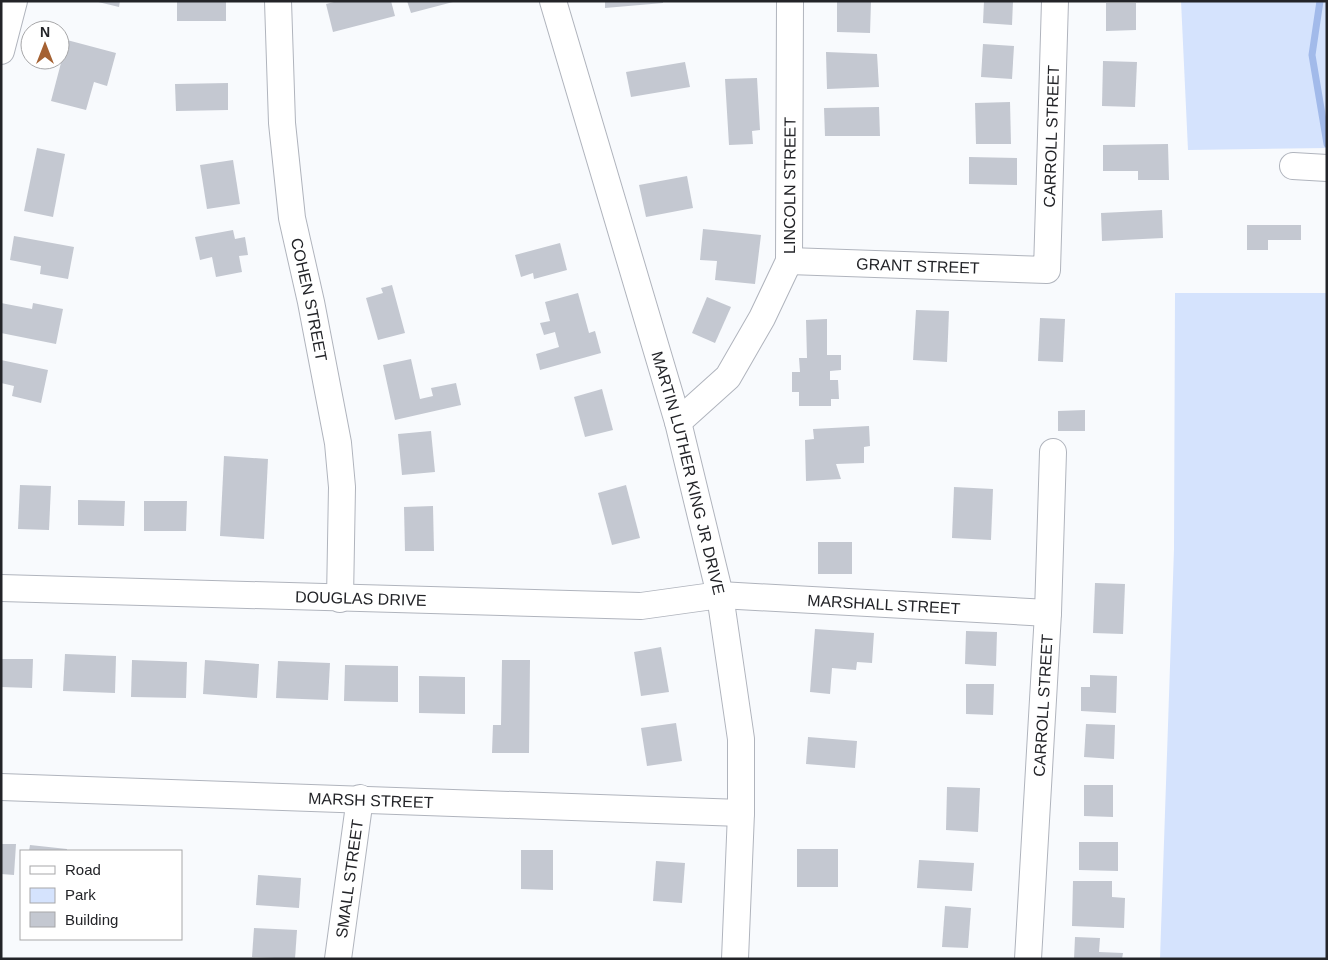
<svg xmlns="http://www.w3.org/2000/svg" width="1328" height="960" viewBox="0 0 1328 960" font-family="Helvetica,sans-serif">
<style>
.green{fill:#d5e3fd}
.lines{fill:none;stroke-linecap:round;stroke-linejoin:round}
.stream{stroke:#a2baea;stroke-width:7}
.building{fill:#c4c8d1}
.minor-casing{stroke:#b0b4bd;stroke-width:28}
.minor{stroke:#fff;stroke-width:26}
.labels{text-anchor:middle;dominant-baseline:central;stroke-width:4;stroke-linejoin:round;paint-order:stroke}
.street-label{font-size:16px;fill:#232428;stroke:#fff}
</style>
<rect width="100%" height="100%" fill="#f8fafd"/>
<!-- green -->
<g class="green">
<path d="M1181,1H1327V148L1188,150Z"/>
<path d="M1175,293H1327V959H1160L1174,549Z"/>
</g>
<g class="lines">
<!-- stream -->
<path class="stream" d="M1320,1L1312,55L1327,144"/>
</g>
<!-- building -->
<g class="building">
<path d="M94,1H120L119,7Z"/>
<rect x="177" y="1" width="49" height="20"/>
<path d="M338,1H391L395,16L333,32L326,4Z"/>
<path d="M407,1H453V2L411,13Z"/>
<path d="M605,1H663V3L605,8Z"/>
<path d="M837,1H871L870,33L837,32Z"/>
<path d="M984,1H1013L1012,25L983,23Z"/>
<path d="M1106,3H1136V30L1106,31Z"/>
<path d="M67,40L116,53L107,86L94,82L86,110L51,101Z"/>
<path d="M983,44L1014,46L1012,79L981,77Z"/>
<path d="M826,52L877,54L879,87L827,89Z"/>
<path d="M1103,61L1137,62L1135,107L1102,106Z"/>
<path d="M685,62L690,87L631,97L626,72Z"/>
<path d="M757,78L760,130L752,131L753,144L729,145L725,79Z"/>
<path d="M228,83V110L176,111L175,84Z"/>
<path d="M1010,102L1011,144H976L975,103Z"/>
<path d="M879,107L880,136H825L824,108Z"/>
<path d="M1168,144L1169,180H1138V171H1103V145Z"/>
<path d="M37,148L65,154L53,217L24,211Z"/>
<path d="M969,157L1017,158V185L969,184Z"/>
<path d="M233,160L240,204L207,209L200,165Z"/>
<path d="M687,176L693,208L646,217L639,185Z"/>
<path d="M1162,210L1163,238L1102,241L1101,213Z"/>
<path d="M1247,225H1301V240H1268V250H1247Z"/>
<path d="M703,229L761,235L755,284L715,280L717,261L700,260Z"/>
<path d="M233,230L235,239L245,237L248,255L239,256L242,272L216,277L212,257L200,260L195,237Z"/>
<path d="M14,236L74,247L68,279L40,274L41,266L10,260Z"/>
<path d="M560,243L567,270L534,279L533,273L521,277L515,255Z"/>
<path d="M392,285L405,333L378,340L366,298L383,293L381,288Z"/>
<path d="M578,293L589,333L595,331L601,353L540,370L536,354L559,347L555,332L544,335L540,323L550,321L545,302Z"/>
<path d="M707,297L731,307L715,343L692,333Z"/>
<path d="M1,303L32,309L33,303L63,309L56,344L1,333Z"/>
<path d="M916,310L949,311L947,362L913,360Z"/>
<path d="M1040,318L1065,319L1063,362L1038,361Z"/>
<path d="M827,319V355H841V370L830,371V380H838L839,399H831V406H799V392H792V372H800L799,358H807L806,320Z"/>
<path d="M411,359L420,399L433,396L431,388L456,383L461,405L395,420L383,365Z"/>
<path d="M1,360L48,370L41,403L12,396L14,386L1,383Z"/>
<path d="M602,389L613,430L585,437L574,397Z"/>
<path d="M1085,410V431H1058V411Z"/>
<path d="M869,426L870,446L864,447V463L836,464L841,479L806,481L805,440L814,439L813,429Z"/>
<path d="M431,431L435,472L402,475L398,434Z"/>
<path d="M224,456L268,459L264,539L220,536Z"/>
<path d="M20,485L51,486L49,530L18,529Z"/>
<path d="M626,485L640,538L612,545L598,493Z"/>
<path d="M954,487L993,489L991,540L952,538Z"/>
<path d="M78,500L125,501L124,526L78,525Z"/>
<path d="M144,501H187L186,531H144Z"/>
<path d="M433,506L434,551H405L404,507Z"/>
<rect x="818" y="542" width="34" height="32"/>
<path d="M1095,583L1125,584L1123,634L1093,633Z"/>
<path d="M815,629L874,633L872,663L857,662L856,670L832,668L830,694L810,692Z"/>
<path d="M966,631L997,632L996,666L965,664Z"/>
<path d="M661,647L669,692L641,696L634,652Z"/>
<path d="M65,654L116,656L115,693L63,691Z"/>
<path d="M1,659H33L32,688L1,687Z"/>
<path d="M132,660L187,662L186,698L131,697Z"/>
<path d="M205,660L259,664L257,698L203,694Z"/>
<path d="M502,660H530L529,753H492L493,725H501Z"/>
<path d="M278,661L330,663L328,700L276,698Z"/>
<path d="M345,665L398,666V702L344,701Z"/>
<path d="M1090,675L1117,676L1116,713L1081,711V687H1090Z"/>
<path d="M419,676L465,677V714L419,713Z"/>
<path d="M966,684H994L993,715L966,714Z"/>
<path d="M676,723L682,761L647,766L641,728Z"/>
<path d="M1086,724L1115,725L1114,759L1084,757Z"/>
<path d="M808,737L857,741L855,768L806,764Z"/>
<path d="M1084,785H1113V817L1084,816Z"/>
<path d="M947,787L980,788L978,832L946,830Z"/>
<path d="M1079,842H1118V871L1079,870Z"/>
<path d="M1,844H16L14,875L1,874Z"/>
<path d="M30,845L67,849V851H29Z"/>
<rect x="797" y="849" width="41" height="38"/>
<path d="M521,850H553V890L521,889Z"/>
<path d="M919,860L974,863L972,891L917,888Z"/>
<path d="M656,861L685,863L682,903L653,901Z"/>
<path d="M258,875L301,878L299,908L256,905Z"/>
<path d="M1073,881H1112V897L1125,898L1124,928L1072,926Z"/>
<path d="M945,906L971,908L968,948L942,947Z"/>
<path d="M254,928L297,930L295,959L252,957Z"/>
<path d="M1075,937L1100,938L1099,952L1123,953L1122,959H1074Z"/>
</g>
<g class="lines">
<defs>
<g id="minor">
<path id="s1" d="M278,1L282,123L292,218L311,302L338,443L342,487L340,599"/>
<path id="s2" d="M553,1L678,422L720,595L741,739V813L735,959"/>
<path d="M1,51L14,1"/>
<path d="M1293,166L1327,168"/>
<path id="s3" d="M789,261L1047,270L1055,1"/>
<path id="s4" d="M678,422L728,377L762,318L789,261L790,1"/>
<path id="s5" d="M1,588L641,606L720,595L1048,613"/>
<path id="s6" d="M1,787L741,813"/>
<path id="s7" d="M338,959L360,798"/>
<path id="s8" d="M1028,959L1048,613L1053,452"/>
</g>
</defs>
<!-- minor casing -->
<use href="#minor" class="minor-casing"/>
<!-- minor -->
<use href="#minor" class="minor"/>
</g>
<g class="labels">
<!-- street labels -->
<g class="street-label">
<text stroke="none"><textPath href="#s3" startOffset="392">CARROLL STREET</textPath></text>
<text stroke="none"><textPath href="#s4" startOffset="274">LINCOLN STREET</textPath></text>
<text stroke="none"><textPath href="#s3" startOffset="129">GRANT STREET</textPath></text>
<text stroke="none"><textPath href="#s1" startOffset="301">COHEN STREET</textPath></text>
<text stroke="none"><textPath href="#s2" startOffset="491">MARTIN LUTHER KING JR DRIVE</textPath></text>
<text stroke="none"><textPath href="#s5" startOffset="360">DOUGLAS DRIVE</textPath></text>
<text stroke="none"><textPath href="#s5" startOffset="884">MARSHALL STREET</textPath></text>
<text stroke="none"><textPath href="#s8" startOffset="254">CARROLL STREET</textPath></text>
<text stroke="none"><textPath href="#s6" startOffset="370">MARSH STREET</textPath></text>
<text stroke="none"><textPath href="#s7" startOffset="81">SMALL STREET</textPath></text>
</g>
</g>
<!-- border -->
<rect width="1328" height="960" fill="none" stroke="#232428" stroke-width="5"/>
<!-- legend -->
<rect x="20" y="850" width="162" height="90" fill="#ffffff" stroke="#a7a7a9"/>
<rect x="30" y="866" width="25" height="8" fill="#ffffff" stroke="#a7a7a9"/>
<text x="65" y="875" font-size="15" fill="#232428">Road</text>
<rect x="30" y="888" width="25" height="15" fill="#d5e3fd" stroke="#a7a7a9"/>
<text x="65" y="900" font-size="15" fill="#232428">Park</text>
<rect x="30" y="912" width="25" height="15" fill="#c4c8d1" stroke="#a7a7a9"/>
<text x="65" y="925" font-size="15" fill="#232428">Building</text>
<!-- north arrow -->
<g transform="translate(45 45)"><circle r="24" fill="#ffffff" stroke="#a7a7a9"/>
<path d="M0-4L9 19L0 12L-9 19Z" fill="#a56132"/>
<text y="-8" font-size="14" font-weight="bold" text-anchor="middle" fill="#232428">N</text>
</g>
</svg>
